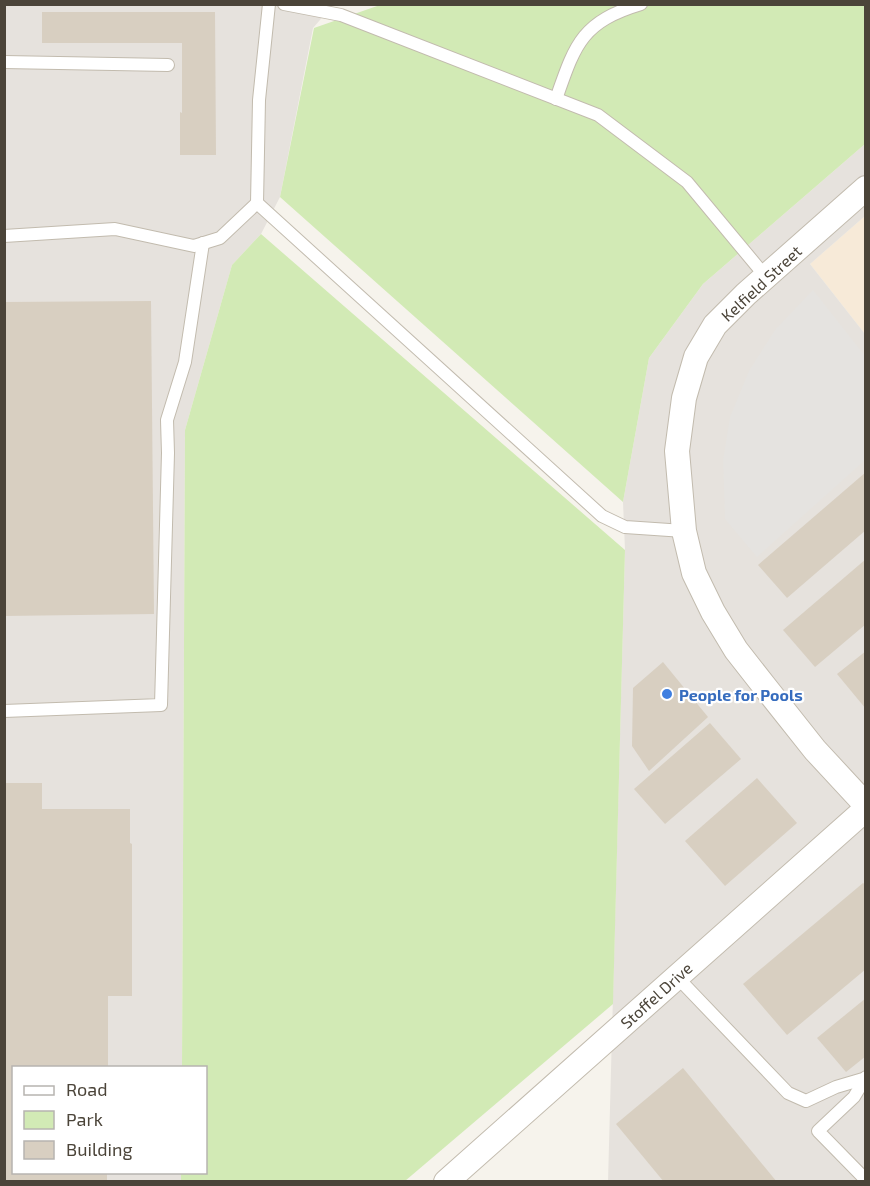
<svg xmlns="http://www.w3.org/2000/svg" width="870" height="1186" viewBox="0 0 870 1186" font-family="'Exo 2',sans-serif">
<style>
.commercial{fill:#f7ead8}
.industrial{fill:#e6e2dd}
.green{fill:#d2eab5}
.parking{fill:#e5e3e0}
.building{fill:#d8cfc1}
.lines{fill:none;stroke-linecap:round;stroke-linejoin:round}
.lane-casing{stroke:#c2bbae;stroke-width:14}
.street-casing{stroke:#c2bbae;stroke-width:26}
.lane{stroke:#fff;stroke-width:12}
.street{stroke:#fff;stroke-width:24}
.shop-dot{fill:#3f7fe0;stroke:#fff;stroke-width:2}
.labels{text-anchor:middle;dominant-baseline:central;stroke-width:4.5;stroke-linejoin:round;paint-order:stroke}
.street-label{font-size:16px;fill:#4b4439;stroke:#fff}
.shop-label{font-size:16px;font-weight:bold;fill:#366cbe;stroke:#fff;text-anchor:start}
</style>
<rect width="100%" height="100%" fill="#f6f3ec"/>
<!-- commercial -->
<path class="commercial" d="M865,216V334L810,264Z"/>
<!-- industrial -->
<g class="industrial">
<path d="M5,5H333L313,28L280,197L261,234L232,265L185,430L182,1067L14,1068V1172L181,1173V1181L5,1182Z"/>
<path d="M865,144V216L810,264L865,334V1181L608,1182L625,550L623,502L649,358L703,284Z"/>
</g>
<!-- green -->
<g class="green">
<path d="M380,5H865V144L703,284L649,358L623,502L280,197L314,28Z"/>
<path d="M261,234L625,550L613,1004L405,1181H181V1173L206,1172V1068L182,1067L185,430L232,265Z"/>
</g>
<!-- parking -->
<path class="parking" d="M813,290L865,356V460L757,557L725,519L723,460L730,417L749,371L775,330Z"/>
<!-- building -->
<g class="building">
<path d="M42,12H215L216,155H180V112L182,113V43H42Z"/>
<path d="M151,301L154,614L4,616V302Z"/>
<path d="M866,472V530L787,598L758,565Z"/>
<path d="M866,559V624L815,667L783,630Z"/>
<path d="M866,651V709L837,674Z"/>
<path d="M663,662L708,717L649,771L632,746L633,688Z"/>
<path d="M710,723L741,759L665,824L634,789Z"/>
<path d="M757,778L797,823L725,886L685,841Z"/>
<path d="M4,783H42V809H130V843L132,844V996H108V1068H14V1172H107V1182H4Z"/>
<path d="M863,883L866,885V969L787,1035L743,984Z"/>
<path d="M866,998V1056L846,1072L817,1038Z"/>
<path d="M683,1068L777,1182H664L616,1124Z"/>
</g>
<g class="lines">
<defs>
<g id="lane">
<path d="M284,4L341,15L598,115L687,182L766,277"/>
<path d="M4,62L168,65"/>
<path d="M556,99C575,45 581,22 641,4"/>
<path d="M257,203L259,100L269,4"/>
<path d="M4,236L115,229L194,246L220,238L257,203L602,516L625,527L684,531"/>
<path d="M4,711L161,705L168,453L167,420L185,362L203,243"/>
<path d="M677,977L788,1093L806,1101L836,1087L863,1079"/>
<path d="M866,1077L854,1097L818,1131L866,1180"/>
</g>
<g id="street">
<path d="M866,188L746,294L715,325L696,357L684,398L677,451L684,531L694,573L713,612L736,650L765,687L815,750L866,805"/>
<path d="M446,1182L866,809"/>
</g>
</defs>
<!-- lane casing -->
<use href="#lane" class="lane-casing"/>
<!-- street casing -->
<use href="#street" class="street-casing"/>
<!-- lane -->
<use href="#lane" class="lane"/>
<!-- street -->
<use href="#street" class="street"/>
</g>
<!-- markers -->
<circle class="shop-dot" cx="667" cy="694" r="6"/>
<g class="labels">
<!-- street labels -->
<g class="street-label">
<text transform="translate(761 283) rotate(-43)">Kelfield Street</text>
<text transform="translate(656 995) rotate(-42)">Stoffel Drive</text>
</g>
<!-- shop labels -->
<g class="shop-label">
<text x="679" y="694">People for Pools</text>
</g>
</g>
<!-- border -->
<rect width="870" height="1186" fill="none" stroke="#4b4439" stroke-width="12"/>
<!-- legend -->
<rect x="12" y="1066" width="195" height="108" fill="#ffffff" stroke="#b7b4b0" stroke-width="1.5"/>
<rect x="24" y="1086" width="30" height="9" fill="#ffffff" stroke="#b7b4b0" stroke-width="1.5"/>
<text x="66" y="1096" font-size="18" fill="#4b4439">Road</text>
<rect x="24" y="1111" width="30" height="18" fill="#d2eab5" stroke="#b7b4b0" stroke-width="1.5"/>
<text x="66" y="1126" font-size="18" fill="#4b4439">Park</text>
<rect x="24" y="1141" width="30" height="18" fill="#d8cfc1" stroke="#b7b4b0" stroke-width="1.5"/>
<text x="66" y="1156" font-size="18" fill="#4b4439">Building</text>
</svg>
